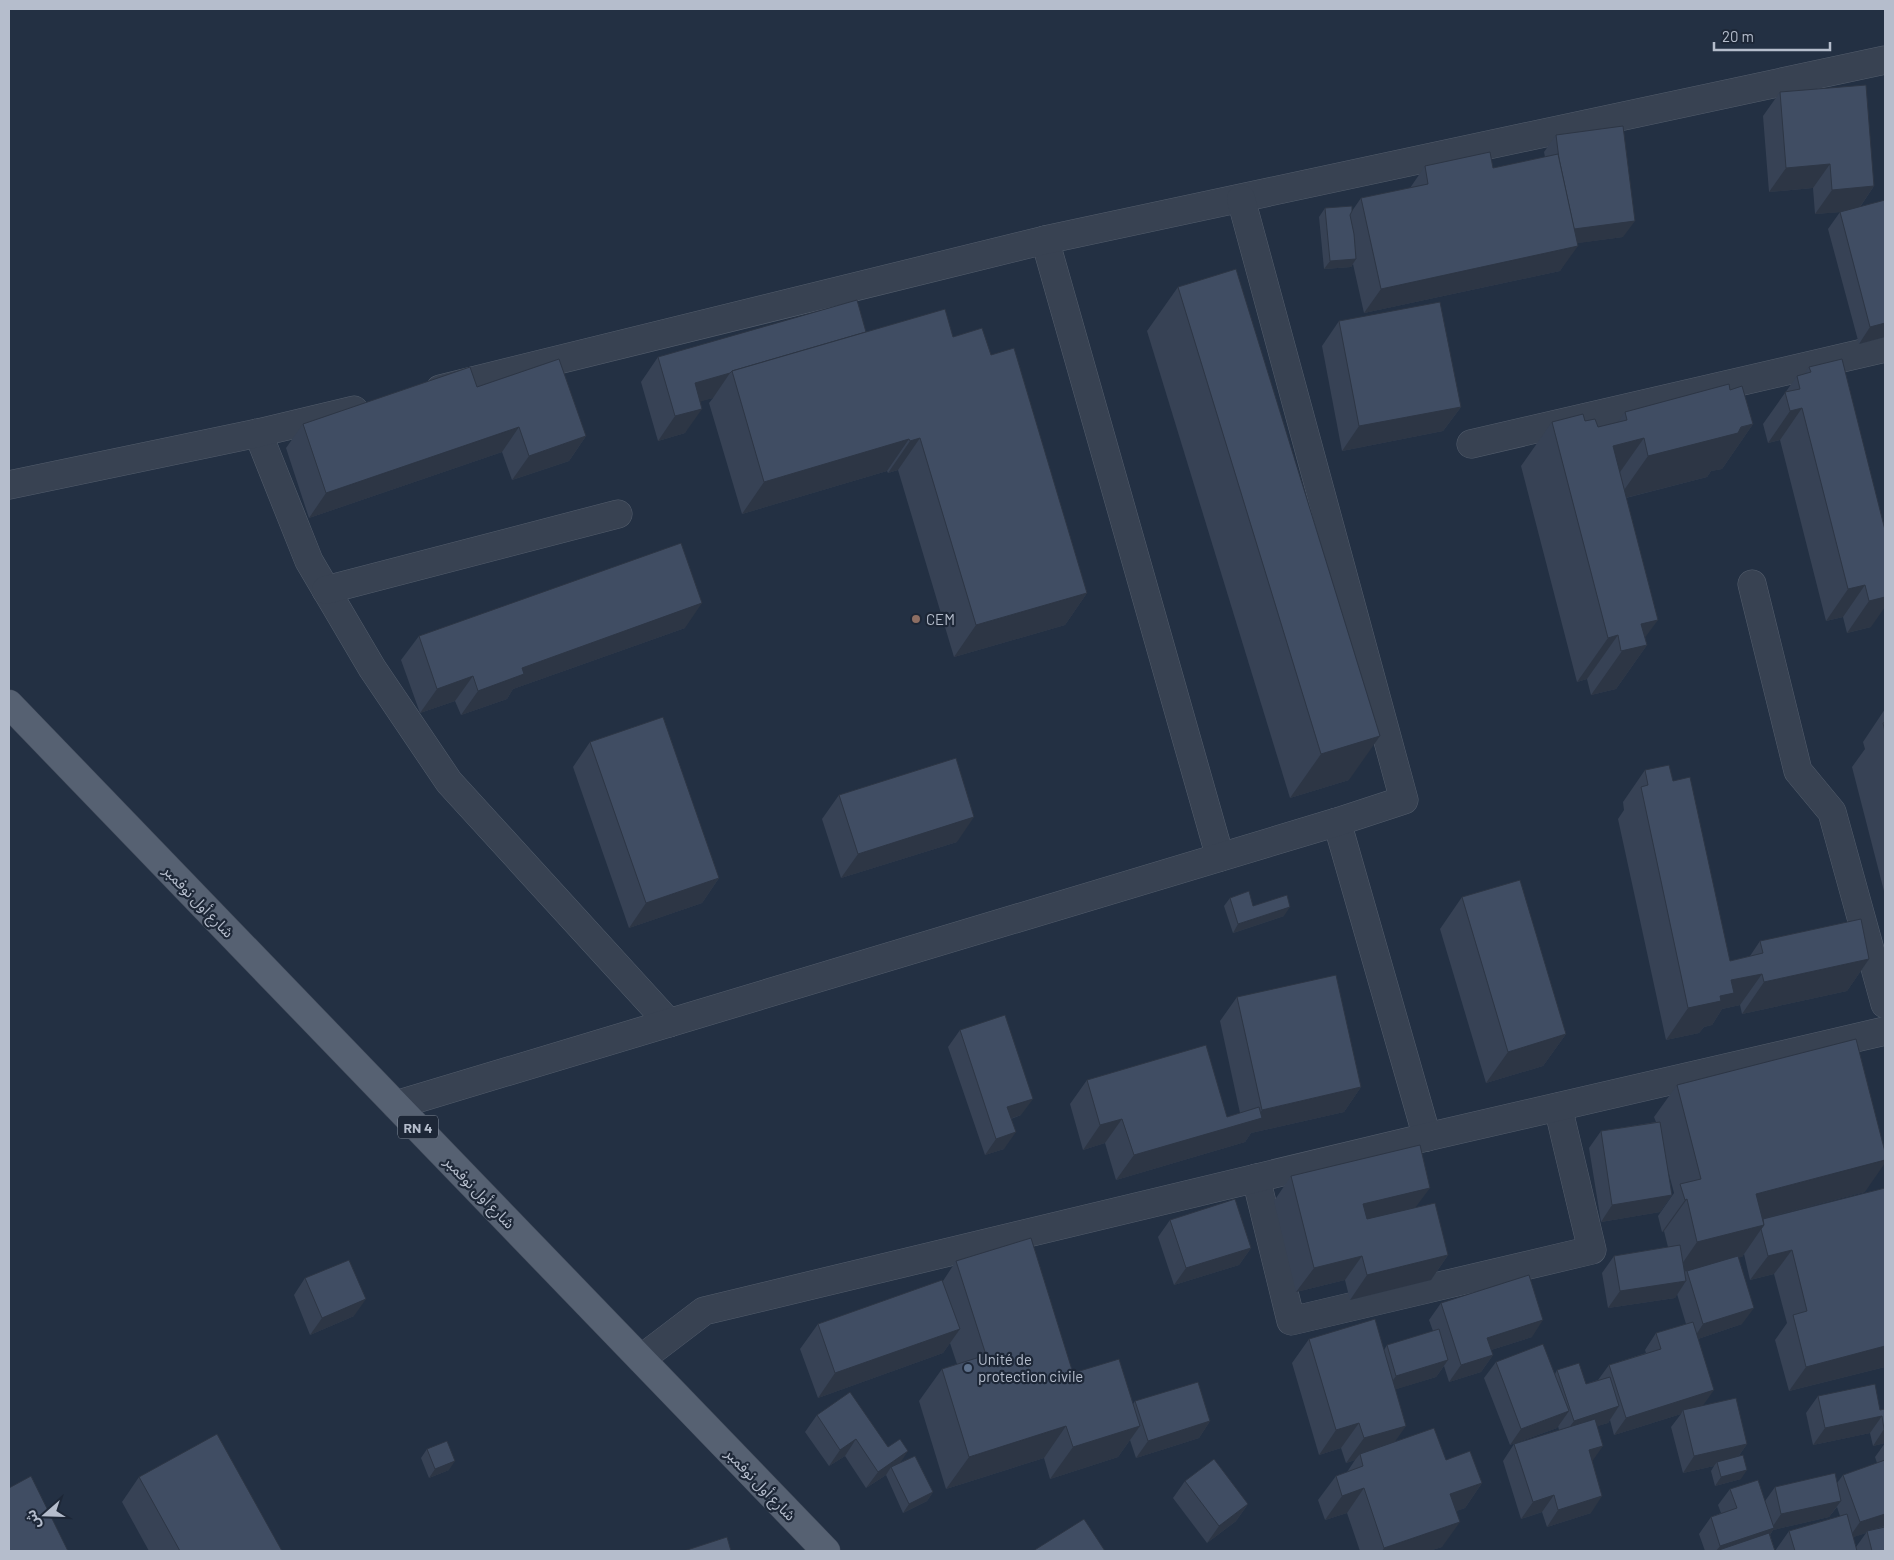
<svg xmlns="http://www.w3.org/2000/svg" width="1894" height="1560" viewBox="0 0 1894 1560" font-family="Barlow,'Noto Sans Arabic',sans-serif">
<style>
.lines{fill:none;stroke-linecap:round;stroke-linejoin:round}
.street-casing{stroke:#535d6c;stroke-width:29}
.primary-casing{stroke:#424b5b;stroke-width:29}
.street{stroke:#384252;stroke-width:28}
.primary{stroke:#566172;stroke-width:28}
.wall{fill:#374255;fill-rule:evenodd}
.shaded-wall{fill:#2d3645}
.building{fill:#404d63;stroke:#2d3645}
.education-dot{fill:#8d6e63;stroke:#1d2737;stroke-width:2}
.service-dot{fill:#5c6f8a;stroke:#1d2737;stroke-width:2}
.labels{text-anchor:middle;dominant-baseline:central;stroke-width:4.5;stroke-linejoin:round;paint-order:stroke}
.shield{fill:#1d2737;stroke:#87909f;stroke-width:1}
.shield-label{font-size:14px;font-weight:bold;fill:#b5bdcc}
.poi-label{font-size:15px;fill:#b5bdcc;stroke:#1d2737;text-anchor:start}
.street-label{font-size:15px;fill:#b5bdcc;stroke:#1d2737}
</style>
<rect width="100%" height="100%" fill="#233043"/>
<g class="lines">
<defs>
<g id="street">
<path d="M1045,240L1220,857"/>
<path d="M440,389L1045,240L1885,60"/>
<path d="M258,433L309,561L372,668L449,782L669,1023"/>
<path d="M1471,444L1885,348"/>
<path d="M9,485L258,433L354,410"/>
<path d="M1752,584L1798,771L1832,812L1885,1004"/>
<path d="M326,590L618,514"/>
<path d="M1337,822L1427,1137"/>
<path d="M396,1105L1337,822L1404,800L1241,199"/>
<path d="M1256,1178L1291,1321L1592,1250L1558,1107"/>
<path d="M641,1359L704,1311L1427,1137L1885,1031"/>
</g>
<path id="primary" d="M9,704L826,1551"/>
</defs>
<!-- street casing -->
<use href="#street" class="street-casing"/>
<!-- primary casing -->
<use href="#primary" class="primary-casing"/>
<!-- street -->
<use href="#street" class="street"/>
<!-- primary -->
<use href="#primary" class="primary"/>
</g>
<!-- wall -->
<g class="wall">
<path d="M1780,92L1874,186L1860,207L1885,337L1859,344L1828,229L1840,212L1815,214L1813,188L1769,192L1763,116Z"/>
<path d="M1556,135L1623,237L1577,243L1560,271L1364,313L1353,264L1351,267L1324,269L1319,217L1325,208L1352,211L1361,198L1410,188L1425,166L1493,168L1545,157L1544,152Z"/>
<path d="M1178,287L1349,780L1290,798L1147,331Z"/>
<path d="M1339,321L1461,407L1443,431L1342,451L1322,346Z"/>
<path d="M866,332L953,337L991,355L1087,593L1065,625L954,657L898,470L888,473L887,471L742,514L709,403L713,398L700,401L685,433L658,441L641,382L658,357Z"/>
<path d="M1809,367L1885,530L1871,627L1847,633L1843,617L1826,621L1780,440L1768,443L1763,424L1797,376L1804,374Z"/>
<path d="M477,387L586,436L569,461L512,480L502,452L309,518L286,448L303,424Z"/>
<path d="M1730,390L1753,424L1722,469L1711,471L1707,477L1626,498L1645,638L1647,645L1616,689L1591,695L1587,679L1577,682L1521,466L1552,422L1585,421L1598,427L1618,422L1625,412Z"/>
<path d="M685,628L513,689L507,699L461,715L455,701L420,713L401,660L419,636Z"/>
<path d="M1885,709V895L1852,767L1865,749L1863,742Z"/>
<path d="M590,742L719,878L702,903L629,928L573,767Z"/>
<path d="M1645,770L1673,781L1730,961L1750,956L1760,941L1869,959L1847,991L1742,1014L1740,1005L1722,1009L1712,1025L1704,1027L1699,1033L1666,1040L1618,819L1624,810L1623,802Z"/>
<path d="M839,795L957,842L841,878L822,819Z"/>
<path d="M1462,897L1566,1034L1543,1066L1486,1083L1440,929Z"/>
<path d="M1230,898L1253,906L1284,916L1233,933L1224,906Z"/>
<path d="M1237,997L1361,1087L1344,1112L1251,1133L1245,1142L1116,1180L1105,1143L1083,1150L1070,1104L1087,1080L1227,1117L1240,1113L1220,1021Z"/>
<path d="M960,1030L1021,1115L1011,1119L1004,1149L985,1155L948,1047Z"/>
<path d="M1677,1085L1865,1192L1762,1219H1763L1885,1188V1367L1789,1391L1775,1340L1787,1323L1774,1274L1750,1280L1744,1254L1742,1257H1738L1742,1324L1698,1339L1703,1406L1747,1444L1738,1457L1741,1479L1715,1486L1711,1471L1714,1466L1683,1473L1671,1427L1681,1414L1614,1435L1610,1420L1608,1423L1597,1426L1592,1461L1591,1513L1547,1527L1542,1512L1521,1519L1503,1461L1514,1444L1559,1430L1558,1426L1557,1428L1510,1445L1484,1378L1496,1362L1555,1374L1557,1370L1586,1384L1598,1380L1609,1365L1646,1353L1645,1350L1656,1333L1686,1324L1677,1294L1675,1298L1608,1308L1602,1273L1614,1256L1668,1247L1664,1231L1662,1232L1658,1216L1674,1193L1666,1163L1672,1195L1660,1212L1601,1222L1589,1148L1601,1131L1656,1122L1654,1117Z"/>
<path d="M1291,1176L1416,1207L1448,1255L1431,1280L1350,1300L1345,1280L1296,1292L1274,1201Z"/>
<path d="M1170,1220L1251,1248L1239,1265L1174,1285L1158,1237Z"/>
<path d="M956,1261L1073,1373L1133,1404L1135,1401L1210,1421L1199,1438L1136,1458L1130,1440L1118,1457L1050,1479L1044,1458L946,1489L919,1401L942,1369L957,1364L950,1343L943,1353L818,1398L800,1349L818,1324L943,1281Z"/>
<path d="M305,1278L354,1316L310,1335L294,1295Z"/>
<path d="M1441,1303L1532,1337L1491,1350L1493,1355L1481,1372L1449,1382L1444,1366L1436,1377L1396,1389L1395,1442L1446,1460L1482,1483L1465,1508L1456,1511L1442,1547L1429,1551H1360L1347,1513L1325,1520L1318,1500L1336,1476L1347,1472L1355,1460L1346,1463L1341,1448L1319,1455L1292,1363L1309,1339L1384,1350L1387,1345L1433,1331L1429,1320Z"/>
<path d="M1818,1396L1880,1410L1885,1409V1551H1775L1789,1531L1840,1516L1837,1507L1829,1517L1773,1530L1770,1535L1775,1551H1705L1699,1534L1711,1517L1721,1513L1718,1505L1730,1489L1765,1501L1775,1487L1837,1483L1843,1475L1877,1463L1875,1457L1885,1443L1873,1446L1870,1433L1813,1445L1806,1413ZM1866,1533L1856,1547L1853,1537Z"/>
<path d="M817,1415L888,1447L900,1463L933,1492L927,1501L903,1513L886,1475L866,1488L845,1456L829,1466L805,1432Z"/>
<path d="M427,1449L449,1470L429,1478L421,1458Z"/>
<path d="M139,1477L282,1551H149L122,1502Z"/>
<path d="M1185,1481L1248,1504L1236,1521L1207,1543L1173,1498Z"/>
</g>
<!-- shaded-wall -->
<g class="shaded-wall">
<path d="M1830,164L1813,188L1769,192L1786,168Z"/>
<path d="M1874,186L1857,211L1815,214L1832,190Z"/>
<path d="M1635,221L1623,237L1557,246L1569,229Z"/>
<path d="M1578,246L1560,271L1364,313L1381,289Z"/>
<path d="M1356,259L1351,267L1324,269L1330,261Z"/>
<path d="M1885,323V337L1859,344L1870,327Z"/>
<path d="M730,373L713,398L678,408L695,383Z"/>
<path d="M1461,407L1443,431L1342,451L1359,426Z"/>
<path d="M1802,408L1780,440L1768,443L1790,411Z"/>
<path d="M702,409L685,433L658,441L675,416Z"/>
<path d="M1753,424L1722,469L1711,471L1707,477L1617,500L1648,456Z"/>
<path d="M519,427L502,452L309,518L326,493Z"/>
<path d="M586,436L569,461L512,480L529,456Z"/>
<path d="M920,438L898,470L888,473L910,441Z"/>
<path d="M1644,438L1613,482V446Z"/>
<path d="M909,439L887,471L742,514L764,482Z"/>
<path d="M1865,585L1843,617L1826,621L1848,589Z"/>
<path d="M1087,593L1065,625L954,657L976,625Z"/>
<path d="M1885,597V607L1871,627L1847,633L1869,601Z"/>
<path d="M702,603L685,628L513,689L507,699L461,715L478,691L522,668Z"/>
<path d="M1658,620L1638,647L1647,645L1616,689L1591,695L1641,624Z"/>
<path d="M1618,635L1587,679L1577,682L1608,638Z"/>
<path d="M473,676L455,701L420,713L437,689Z"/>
<path d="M1380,736L1349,780L1290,798L1321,754Z"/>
<path d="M974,817L957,842L841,878L858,854Z"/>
<path d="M719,878L702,903L629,928L646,903Z"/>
<path d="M1290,907L1284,916L1233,933L1238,924Z"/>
<path d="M1869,959L1847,991L1742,1014L1764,982Z"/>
<path d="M1762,974L1740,1005L1722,1009L1712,1025L1704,1027L1699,1033L1666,1040L1688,1008L1731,980Z"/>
<path d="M1566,1034L1543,1066L1486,1083L1508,1052Z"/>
<path d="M1361,1087L1344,1112L1251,1133L1245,1142L1116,1180L1134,1155L1256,1119L1262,1110Z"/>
<path d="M1033,1099L1021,1115L995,1124L1007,1107Z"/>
<path d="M1122,1119L1105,1143L1083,1150L1100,1125Z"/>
<path d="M1016,1132L1004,1149L985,1155L996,1139Z"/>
<path d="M1885,1160V1163L1865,1192L1734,1226L1756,1194Z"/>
<path d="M1430,1188L1412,1212L1346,1229L1363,1204Z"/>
<path d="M1672,1195L1660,1212L1601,1222L1612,1205Z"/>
<path d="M1687,1199L1664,1231L1662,1232L1685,1200Z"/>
<path d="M1764,1225L1742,1257L1675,1274L1697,1242Z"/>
<path d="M1251,1248L1239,1265L1174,1285L1186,1268Z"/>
<path d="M1792,1250L1774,1274L1750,1280L1768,1256Z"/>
<path d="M1448,1255L1431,1280L1350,1300L1367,1275Z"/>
<path d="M1362,1256L1345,1280L1296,1292L1314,1268Z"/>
<path d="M1686,1281L1675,1298L1608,1308L1620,1291Z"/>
<path d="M366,1299L354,1316L310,1335L322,1318Z"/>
<path d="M1754,1308L1742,1324L1692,1341L1703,1324Z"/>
<path d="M1543,1320L1532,1337L1475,1355L1487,1338Z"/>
<path d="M960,1329L943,1353L818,1398L835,1373Z"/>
<path d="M1885,1346V1367L1789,1391L1806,1367Z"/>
<path d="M1493,1355L1481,1372L1449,1382L1461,1365Z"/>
<path d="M1448,1360L1436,1377L1384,1393L1396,1376Z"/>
<path d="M1714,1390L1702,1407L1683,1410L1681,1414L1614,1435L1626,1418Z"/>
<path d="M1619,1406L1608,1423L1562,1437L1574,1421Z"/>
<path d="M1569,1411L1557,1428L1510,1445L1521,1429Z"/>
<path d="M1882,1416L1870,1433L1813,1445L1825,1428Z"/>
<path d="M1210,1421L1199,1438L1136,1458L1148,1441Z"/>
<path d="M1359,1423L1341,1448L1319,1455L1336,1430Z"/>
<path d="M1066,1426L1044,1458L946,1489L969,1457Z"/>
<path d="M1140,1426L1118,1457L1050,1479L1073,1447Z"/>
<path d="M1406,1426L1389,1450L1360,1454L1355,1460L1346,1463L1364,1438Z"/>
<path d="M1884,1429H1885V1443L1873,1446Z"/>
<path d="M856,1439L845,1456L829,1466L840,1450Z"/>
<path d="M1747,1444L1735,1461L1717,1462L1714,1466L1683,1473L1694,1456Z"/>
<path d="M1603,1446L1591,1463L1589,1450Z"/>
<path d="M908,1451L897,1468L891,1467L886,1475L866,1488L878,1472Z"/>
<path d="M455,1461L449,1470L429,1478L435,1469Z"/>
<path d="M1747,1470L1741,1479L1715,1486L1721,1477Z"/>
<path d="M1482,1483L1465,1508L1433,1519L1450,1494Z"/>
<path d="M1364,1488L1347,1513L1325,1520L1342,1496Z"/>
<path d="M933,1492L927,1501L903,1513L909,1504Z"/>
<path d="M1554,1495L1542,1512L1521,1519L1533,1502Z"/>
<path d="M1602,1496L1591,1513L1547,1527L1558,1510Z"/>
<path d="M1841,1501L1829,1517L1773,1530L1763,1545L1719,1550L1718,1551H1716L1720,1546L1771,1529L1781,1514Z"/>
<path d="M1248,1504L1236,1521L1207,1543L1219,1526Z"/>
<path d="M1885,1514V1526L1867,1531L1866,1533L1848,1539L1860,1522Z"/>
<path d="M1460,1522L1442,1547L1429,1551H1382L1384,1548Z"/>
</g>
<!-- building -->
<g class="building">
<path d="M1866,85L1874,186L1832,190L1830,164L1786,168L1780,92Z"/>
<path d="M1623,126L1635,221L1574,229L1559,159L1556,135Z"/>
<path d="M1490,152L1493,168L1558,154L1578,246L1381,289L1361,198L1428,184L1425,166Z"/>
<path d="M1885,200V323L1870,327L1840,212Z"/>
<path d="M1352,206V211L1350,215L1354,234L1356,259L1330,261L1325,208Z"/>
<path d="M1236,269L1380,736L1321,754L1178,287Z"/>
<path d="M857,300L866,332L732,371L730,373L695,383L702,409L675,416L658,357Z"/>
<path d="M1440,302L1461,407L1359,426L1339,321Z"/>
<path d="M945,309L953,337L982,328L991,355L1014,348L1087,593L976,625L920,438L910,441L909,439L764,482L732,371Z"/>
<path d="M559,359L586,436L529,456L519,427L326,493L303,424L470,367L477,387Z"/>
<path d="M1842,359L1885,530V597L1869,601L1865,585L1848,589L1802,408L1790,411L1785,392L1800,389L1797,376L1811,372L1809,367Z"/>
<path d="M1729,384L1730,390L1742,386L1753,424L1741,427L1738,433L1648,456L1644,438L1613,446L1658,620L1641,624L1647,645L1621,651L1618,635L1608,638L1552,422L1583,414L1585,421L1595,419L1598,427L1627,420L1625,412Z"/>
<path d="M681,543L702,603L522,668L524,674L478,691L473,676L437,689L419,636Z"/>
<path d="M663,717L719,878L646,903L590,742Z"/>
<path d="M1885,722V732L1883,723Z"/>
<path d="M956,758L974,817L858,854L839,795Z"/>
<path d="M1669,765L1673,781L1690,777L1730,961L1763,953L1760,941L1861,919L1869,959L1764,982L1762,974L1731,980L1734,993L1720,996L1721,1001L1688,1008L1641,787L1648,785L1645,770Z"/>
<path d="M1520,880L1566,1034L1508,1052L1462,897Z"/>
<path d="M1249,891L1253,906L1287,895L1290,907L1238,924L1230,898Z"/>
<path d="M1336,975L1361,1087L1262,1110L1237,997Z"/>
<path d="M1005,1015L1033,1099L1007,1107L1016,1132L996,1139L960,1030Z"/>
<path d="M1856,1039L1885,1152V1160L1756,1194L1764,1225L1697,1242L1687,1199L1685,1200L1680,1184L1701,1179L1677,1085Z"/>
<path d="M1206,1045L1227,1117L1259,1107L1262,1118L1134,1155L1122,1119L1100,1125L1087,1080Z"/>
<path d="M1660,1122L1672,1195L1612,1205L1601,1131Z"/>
<path d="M1420,1145L1430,1188L1363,1204L1367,1219L1435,1203L1448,1255L1367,1275L1362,1256L1314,1268L1291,1176Z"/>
<path d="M1885,1188V1346L1806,1367L1793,1315L1807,1311L1792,1250L1768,1256L1761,1229L1764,1225L1763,1219Z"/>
<path d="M1235,1199L1251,1248L1186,1268L1170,1220Z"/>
<path d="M1031,1238L1073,1373L1119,1359L1140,1426L1073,1447L1066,1426L969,1457L942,1369L986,1355L956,1261Z"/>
<path d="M1680,1245L1686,1281L1620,1291L1614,1256Z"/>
<path d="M1738,1256L1754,1308L1703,1324L1687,1271Z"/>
<path d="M349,1260L366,1299L322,1318L305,1278Z"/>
<path d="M1529,1275L1543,1320L1487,1338L1493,1355L1461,1365L1441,1303Z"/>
<path d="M942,1280L960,1329L835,1373L818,1324Z"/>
<path d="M1375,1319L1406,1426L1364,1438L1359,1423L1336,1430L1309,1339Z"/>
<path d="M1693,1322L1714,1390L1626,1418L1609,1365L1661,1349L1656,1333Z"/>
<path d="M1439,1329L1448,1360L1396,1376L1387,1345Z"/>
<path d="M1543,1344L1569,1411L1521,1429L1496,1362Z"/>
<path d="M1579,1363L1586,1384L1610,1377L1619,1406L1574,1421L1557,1370Z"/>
<path d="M1198,1382L1210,1421L1148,1441L1135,1401Z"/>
<path d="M1875,1384L1880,1410L1885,1409V1429H1884L1882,1416L1825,1428L1818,1396Z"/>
<path d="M850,1392L888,1447L900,1439L908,1451L878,1472L856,1439L840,1450L817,1415Z"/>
<path d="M1736,1398L1747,1444L1694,1456L1683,1410Z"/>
<path d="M1595,1419L1603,1446L1589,1450L1602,1496L1558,1510L1554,1495L1533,1502L1514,1444Z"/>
<path d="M1434,1428L1446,1460L1470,1451L1482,1483L1450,1494L1460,1522L1384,1548L1364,1488L1342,1496L1336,1476L1363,1466L1360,1454Z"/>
<path d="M217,1434L282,1551H180L139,1477Z"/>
<path d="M447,1441L455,1461L435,1469L427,1449Z"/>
<path d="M1743,1455L1747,1470L1721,1477L1717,1462Z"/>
<path d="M915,1456L933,1492L909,1504L891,1467Z"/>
<path d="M1214,1459L1248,1504L1219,1526L1185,1481Z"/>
<path d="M1885,1460V1514L1860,1522L1843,1475Z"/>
<path d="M1835,1473L1841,1501L1781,1514L1775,1487Z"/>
<path d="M31,1476L68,1551H9V1488Z"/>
<path d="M1758,1480L1774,1528L1720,1546L1711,1517L1737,1508L1730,1489Z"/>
<path d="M1847,1514L1857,1551H1795L1789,1531Z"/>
<path d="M1084,1519L1105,1551H1033Z"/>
<path d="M1885,1527V1551H1872L1867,1531Z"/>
<path d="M1769,1533L1775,1551H1719V1550Z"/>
<path d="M727,1537L731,1551H684Z"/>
</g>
<!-- markers -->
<circle class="education-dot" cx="916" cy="619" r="5"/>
<circle class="service-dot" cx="968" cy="1368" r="5"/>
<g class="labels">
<!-- shield labels -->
<rect class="shield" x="398" y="1115.5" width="40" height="23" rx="4"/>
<g class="shield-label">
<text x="418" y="1127">RN 4</text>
</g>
<!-- poi labels -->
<g class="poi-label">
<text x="926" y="619">CEM</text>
<text x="978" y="1359">Unité de<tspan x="978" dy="17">protection civile</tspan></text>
</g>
<!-- street labels -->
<g class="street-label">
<text transform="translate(199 901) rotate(46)">شارع أول نوفمبر</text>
<text transform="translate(480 1192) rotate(46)">شارع أول نوفمبر</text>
<text transform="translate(761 1484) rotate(46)">شارع أول نوفمبر</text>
</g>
</g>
<!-- border -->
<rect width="1894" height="1560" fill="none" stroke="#b5bdcc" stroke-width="20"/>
<!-- north arrow -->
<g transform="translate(45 1515) rotate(250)" stroke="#1d2737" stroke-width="4" paint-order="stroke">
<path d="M0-4L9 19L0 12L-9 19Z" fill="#b5bdcc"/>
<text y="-8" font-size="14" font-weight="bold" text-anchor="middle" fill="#b5bdcc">ش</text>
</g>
<!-- scale -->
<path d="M1714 42v8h116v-8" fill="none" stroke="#b5bdcc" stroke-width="2.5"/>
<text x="1722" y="42" font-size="15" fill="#b5bdcc" stroke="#1d2737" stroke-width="4" paint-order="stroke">20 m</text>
</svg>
